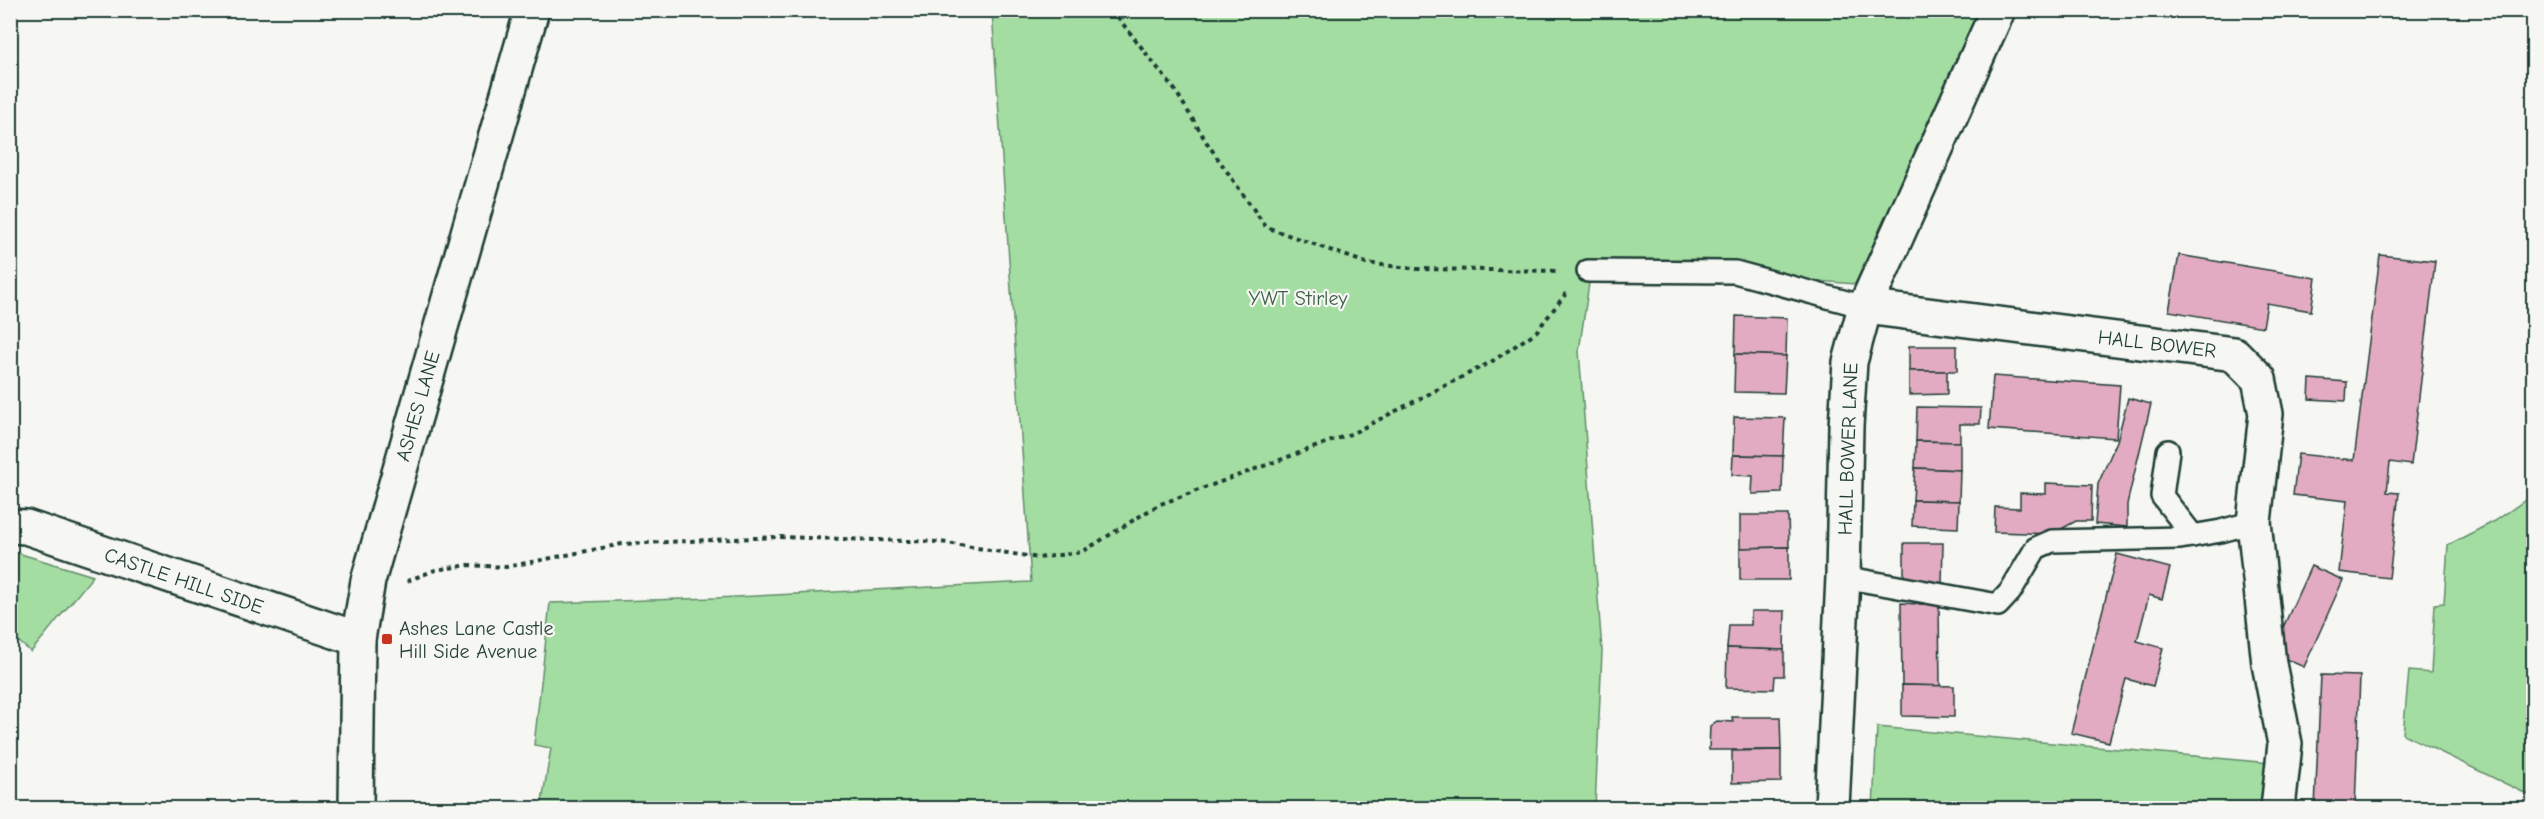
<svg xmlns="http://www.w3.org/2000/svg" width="2544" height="819" viewBox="0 0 2544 819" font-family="'Comic Neue',sans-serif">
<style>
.green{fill:#a4dda2;stroke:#628d6b;stroke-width:1.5}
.building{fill:#e2abc2;stroke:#1f3d34;stroke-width:1.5}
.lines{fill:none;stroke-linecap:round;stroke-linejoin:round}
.service-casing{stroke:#1f3d34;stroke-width:26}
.minor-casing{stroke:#1f3d34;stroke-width:38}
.path{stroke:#1f3d34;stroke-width:4;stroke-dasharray:4.5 4.5;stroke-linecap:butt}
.service{stroke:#f6f6f2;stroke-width:21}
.minor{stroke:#f6f6f2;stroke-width:33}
.poi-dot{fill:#c8321e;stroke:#f6f6f2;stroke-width:2}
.labels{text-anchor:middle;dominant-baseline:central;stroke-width:4.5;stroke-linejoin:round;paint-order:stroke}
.park-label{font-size:20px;fill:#3a5d4a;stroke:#f6f6f2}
.street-label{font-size:20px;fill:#1f3d34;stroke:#f6f6f2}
.poi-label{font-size:20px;fill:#1f3d34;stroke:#f6f6f2;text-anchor:start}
</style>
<rect width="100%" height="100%" fill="#f6f6f2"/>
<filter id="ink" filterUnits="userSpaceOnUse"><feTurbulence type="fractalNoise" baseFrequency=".0167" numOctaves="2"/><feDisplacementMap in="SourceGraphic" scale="12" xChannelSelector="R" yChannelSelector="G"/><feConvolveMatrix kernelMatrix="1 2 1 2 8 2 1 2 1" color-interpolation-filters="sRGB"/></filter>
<g filter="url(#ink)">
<!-- green -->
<g class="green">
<path d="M992,11H1986L1855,284L1592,263L1579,351L1602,651L1595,808H541L551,748L534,745L550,603L716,598L1031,582Z"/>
<path d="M2533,495V797L2403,734L2409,671L2431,673L2435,604L2444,603L2448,545L2495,521Z"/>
<path d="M11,551L93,576L31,652L11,635Z"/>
<path d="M1877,727L2270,763L2265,808H1873Z"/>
</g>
<!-- building -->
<g class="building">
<path d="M2179,255L2316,278L2311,311L2267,303L2263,327L2169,311Z"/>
<path d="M2380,255L2435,261L2411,465L2390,462L2387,492L2399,493L2389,578L2339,572L2347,501L2293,495L2298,454L2354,460Z"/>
<path d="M1736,316L1787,318L1786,356L1735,354Z"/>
<rect x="1909" y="346" width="48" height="25"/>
<path d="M1735,354L1786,356L1784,393L1734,392Z"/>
<path d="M1909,371H1947V394L1909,395Z"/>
<path d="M1993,376L2120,385L2116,438L1989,429Z"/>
<path d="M2310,379L2347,382L2346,401L2309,399Z"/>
<path d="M2128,398L2151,404L2127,504V527L2095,524L2098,484L2117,441Z"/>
<path d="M1917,407L1981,408L1980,424H1960V442L1916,441Z"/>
<path d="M1734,417L1785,418L1783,456L1733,455Z"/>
<path d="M1916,441L1960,442V470L1915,468Z"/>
<path d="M1733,455L1783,456L1782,493L1752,494L1753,476L1732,475Z"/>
<path d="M1915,468L1960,470L1959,501L1913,500Z"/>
<path d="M2046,483L2092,485L2091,521H2076L2052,534L1994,532L1995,507L2020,508V493L2046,494Z"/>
<path d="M1913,500L1959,501L1958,528L1912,526Z"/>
<path d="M1740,515H1788L1789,547L1740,548Z"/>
<path d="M1904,543H1943L1942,583L1904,584Z"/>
<path d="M1789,547V580H1740V548Z"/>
<path d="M2117,554L2170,568L2162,599L2149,595L2137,641L2163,648L2153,686L2126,679L2109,742L2071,733Z"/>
<path d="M2311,566L2343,580L2304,667L2281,657L2275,645Z"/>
<path d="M1901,603L1939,605L1940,686L1902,685Z"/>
<path d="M1751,611H1785L1784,650L1727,648L1729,625H1751Z"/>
<path d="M1727,648L1784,650V676H1775L1774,689L1726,688Z"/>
<path d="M2321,675L2360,676L2355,808H2315Z"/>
<path d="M1902,685L1954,686V717L1902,716Z"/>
<path d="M1732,717H1780L1781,750H1709L1710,726L1717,721L1733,722Z"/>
<path d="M1781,750V782L1732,783V751Z"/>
</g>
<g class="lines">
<defs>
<g id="service">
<path d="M1588,271L1735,272L1865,307"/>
<path d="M2168,451L2162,496L2193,536"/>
<path d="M1843,577L1998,605L2010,592L2036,548L2052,541L2180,538L2221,531L2254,522"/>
</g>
<g id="minor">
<path d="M1865,307L2234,354L2259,379L2266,414L2254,522L2269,664L2285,744L2278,808"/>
<path d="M10,526L26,527L358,639"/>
<path d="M356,808L358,639L368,581L532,10"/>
<path d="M1832,808L1843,577L1846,426L1850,362L1865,307L1998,10"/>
</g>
</defs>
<!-- service casing -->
<use href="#service" class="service-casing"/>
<!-- minor casing -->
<use href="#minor" class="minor-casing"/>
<!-- path -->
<g class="path">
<path d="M1112,10L1175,90L1207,143L1266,227L1366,263L1417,269L1560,271"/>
<path d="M407,581L435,570L469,565L506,567L622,544L778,537L941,542L1038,558L1082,552L1158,505L1353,433L1491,362L1536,332L1568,291"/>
</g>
<!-- service -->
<use href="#service" class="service"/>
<!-- minor -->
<use href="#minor" class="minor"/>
</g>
</g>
<!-- markers -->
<rect class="poi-dot" x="381" y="633" width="12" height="12" rx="3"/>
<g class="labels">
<!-- park labels -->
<g class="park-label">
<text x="1298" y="298">YWT Stirley</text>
</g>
<!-- street labels -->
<g class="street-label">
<text transform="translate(2157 344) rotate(7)">HALL BOWER</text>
<text transform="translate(418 406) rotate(-74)">ASHES LANE</text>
<text transform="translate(1848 449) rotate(-88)">HALL BOWER LANE</text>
<text transform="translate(184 581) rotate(19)">CASTLE HILL SIDE</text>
</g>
<!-- poi labels -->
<g class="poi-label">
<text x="399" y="628">Ashes Lane Castle<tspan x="399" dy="23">Hill Side Avenue</tspan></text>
</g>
</g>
<!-- margin -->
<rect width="2544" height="819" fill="none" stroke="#f6f6f2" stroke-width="36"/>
<rect x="18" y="18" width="2508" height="783" fill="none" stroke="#1f3d34" stroke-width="2" filter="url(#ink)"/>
</svg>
